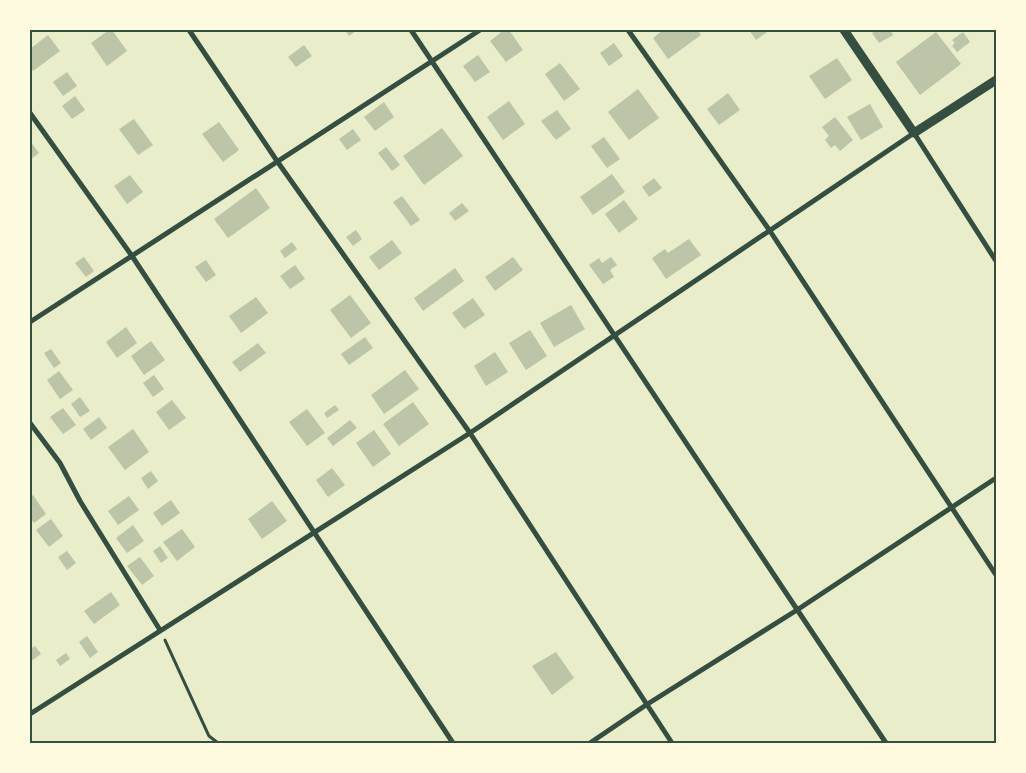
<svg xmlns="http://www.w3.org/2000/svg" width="1026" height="773" viewBox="0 0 1026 773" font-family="Karla,sans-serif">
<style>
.building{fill:#bcc5a7}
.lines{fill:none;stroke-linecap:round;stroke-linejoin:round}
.path{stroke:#344e41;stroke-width:3}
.minor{stroke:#344e41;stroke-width:5}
.tertiary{stroke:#344e41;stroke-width:9}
.neatline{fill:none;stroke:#344e41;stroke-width:2}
</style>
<rect width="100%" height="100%" fill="#e9edc9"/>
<!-- building -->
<g class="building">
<path d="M109,30H112L127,51L107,66L91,43Z"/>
<path d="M345,30H357L349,36Z"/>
<path d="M504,30H509L523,50L506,62L490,41Z"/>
<path d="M663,30H698L701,35L668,59L653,38Z"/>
<path d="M749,30H770L756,40Z"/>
<path d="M877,30H890L893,35L879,43L872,33Z"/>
<path d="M936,32L961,64L920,95L896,62Z"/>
<path d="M963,32L970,42L957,52L952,46L955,43L952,40Z"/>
<path d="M48,35L60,51L33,71L30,67V49Z"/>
<path d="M614,43L623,56L609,66L600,53Z"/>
<path d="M304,45L312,56L296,67L288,57Z"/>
<path d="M478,55L490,72L475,82L463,66Z"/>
<path d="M837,58L852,80L825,99L809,76Z"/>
<path d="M560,63L580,89L564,101L545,74Z"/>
<path d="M67,72L77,86L63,96L53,82Z"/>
<path d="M638,89L659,118L629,140L608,112Z"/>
<path d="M728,93L740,110L719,125L707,109Z"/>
<path d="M75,96L85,110L72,119L62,106Z"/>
<path d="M509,101L525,124L503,140L487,117Z"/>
<path d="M384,102L394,117L375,131L364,117Z"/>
<path d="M870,104L883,127L861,140L847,117Z"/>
<path d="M557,110L571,129L556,140L541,121Z"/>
<path d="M835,117L853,140L840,151L835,145L831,148L825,140L829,136L822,127Z"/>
<path d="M134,119L153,145L138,155L119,129Z"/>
<path d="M219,122L239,150L223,162L202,134Z"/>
<path d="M442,128L463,156L424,185L403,156Z"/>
<path d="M353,129L361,140L347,150L339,139Z"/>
<path d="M604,137L620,159L607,168L591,146Z"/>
<path d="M30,141L39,153L30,160Z"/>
<path d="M386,147L400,165L392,171L378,153Z"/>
<path d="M612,174L625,192L593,215L580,197Z"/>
<path d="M130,175L143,192L127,204L114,186Z"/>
<path d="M654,178L662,188L649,197L642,187Z"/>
<path d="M256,188L270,208L228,238L214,219Z"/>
<path d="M402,196L420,220L411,226L393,202Z"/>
<path d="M624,200L638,219L619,233L605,214Z"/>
<path d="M462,203L469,211L455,221L449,213Z"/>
<path d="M356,230L362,239L353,246L346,237Z"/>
<path d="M689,239L701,255L666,279L652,258L665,249L668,253Z"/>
<path d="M392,240L402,253L379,270L369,257Z"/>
<path d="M292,242L297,249L285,258L280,251Z"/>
<path d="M84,257L94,271L86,277L75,263Z"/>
<path d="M513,257L523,270L495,291L485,277Z"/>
<path d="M611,257L617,265L610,270L614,277L603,284L589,265L599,258L602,263Z"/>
<path d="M206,260L216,275L206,282L195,267Z"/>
<path d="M295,265L305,279L290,289L280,276Z"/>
<path d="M455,268L464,281L423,311L414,298Z"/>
<path d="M350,295L371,323L351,338L330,310Z"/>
<path d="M256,297L268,313L241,333L229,316Z"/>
<path d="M473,298L485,315L464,329L452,313Z"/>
<path d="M571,305L585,329L554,347L540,323Z"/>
<path d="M126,327L137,343L117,358L106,342Z"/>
<path d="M530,330L547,356L526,370L509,343Z"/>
<path d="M365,337L373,348L349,365L341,354Z"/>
<path d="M151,341L165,360L144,375L131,356Z"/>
<path d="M258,343L266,353L240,372L232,362Z"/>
<path d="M51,349L61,363L54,368L44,353Z"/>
<path d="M495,352L508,372L486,386L474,366Z"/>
<path d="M405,370L419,389L384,414L371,395Z"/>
<path d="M59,371L73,390L60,399L47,380Z"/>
<path d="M154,375L164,389L153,397L143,383Z"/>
<path d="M80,397L90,411L80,417L71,404Z"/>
<path d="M172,400L186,418L169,430L156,412Z"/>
<path d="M413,402L429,424L399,446L383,424Z"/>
<path d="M335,405L339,410L327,418L324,413Z"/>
<path d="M63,408L76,425L63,434L50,417Z"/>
<path d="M307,409L325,433L307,446L289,422Z"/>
<path d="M99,417L107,428L91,440L83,429Z"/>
<path d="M350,420L357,428L333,446L327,438Z"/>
<path d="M133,429L149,452L125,470L108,447Z"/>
<path d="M374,430L391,454L373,467L356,443Z"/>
<path d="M332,468L345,485L328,497L316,480Z"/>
<path d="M151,471L158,481L148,489L141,478Z"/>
<path d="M33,495L46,514L34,523L30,518V497Z"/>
<path d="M129,496L139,510L118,525L108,511Z"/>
<path d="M171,500L180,513L162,526L153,513Z"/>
<path d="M272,501L287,521L262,539L248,519Z"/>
<path d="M51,519L63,536L49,547L36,530Z"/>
<path d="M133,525L144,541L127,553L116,538Z"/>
<path d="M182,529L195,547L177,561L163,542Z"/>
<path d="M160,546L168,558L161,563L153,551Z"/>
<path d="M67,551L76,563L67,570L58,557Z"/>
<path d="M140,557L154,576L142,585L127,566Z"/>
<path d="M111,592L120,605L94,624L84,611Z"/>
<path d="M87,636L98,652L90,658L79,642Z"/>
<path d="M35,646L41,654L30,662V649Z"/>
<path d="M556,652L574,678L552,695L532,666Z"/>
<path d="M66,653L70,659L60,666L56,660Z"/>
</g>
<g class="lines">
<!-- path -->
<path class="path" d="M165,640L209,736L218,743"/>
<!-- minor -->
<g class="minor">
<path d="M189,30L277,161L470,433L672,743"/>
<path d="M411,30L886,743"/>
<path d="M628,30L770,231L996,575"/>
<path d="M30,113L132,256L453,743"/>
<path d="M30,322L480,30"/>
<path d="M30,423L60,463L80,501L160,630"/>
<path d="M30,714L470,433L914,133L996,261"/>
<path d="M590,743L646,705L797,610L996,478"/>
</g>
<!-- tertiary -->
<path class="tertiary" d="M844,30L914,133L996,80"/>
</g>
<!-- border -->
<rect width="1026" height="773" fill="none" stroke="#fefae0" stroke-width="62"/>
<rect x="31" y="31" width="964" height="711" class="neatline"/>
</svg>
